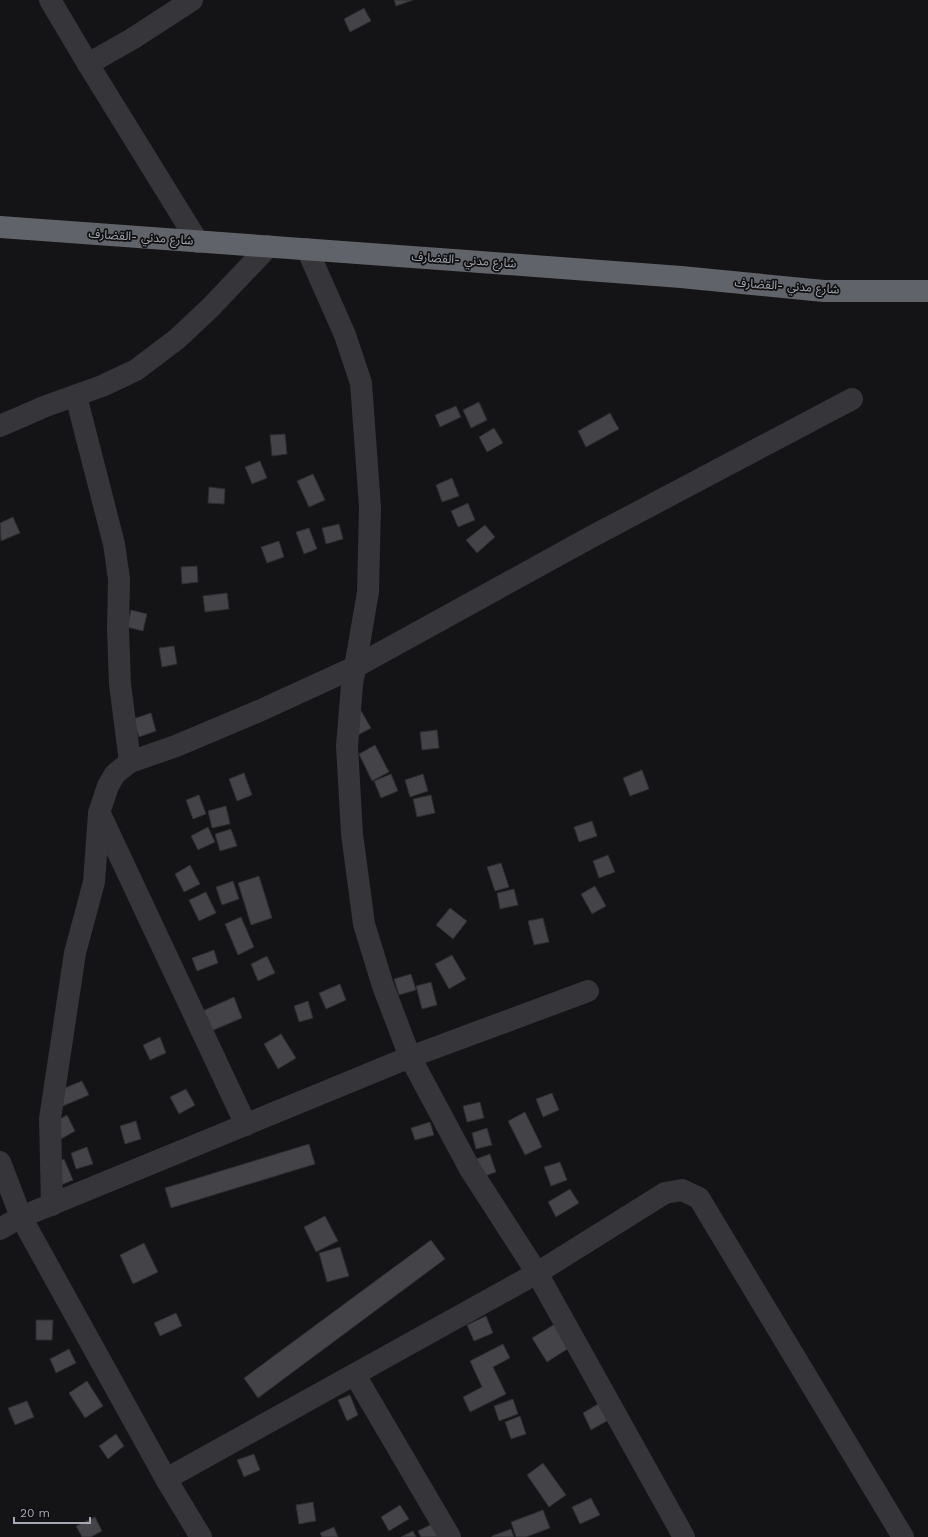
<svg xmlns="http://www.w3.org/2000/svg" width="928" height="1537" viewBox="0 0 928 1537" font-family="'Work Sans','Noto Sans Arabic',sans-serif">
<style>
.building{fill:#434348;stroke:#2e2e31}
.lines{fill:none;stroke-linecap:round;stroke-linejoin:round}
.street{stroke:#35353a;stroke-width:22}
.highway{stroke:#61636a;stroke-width:22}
.labels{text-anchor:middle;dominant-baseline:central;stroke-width:3.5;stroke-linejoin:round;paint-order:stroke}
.street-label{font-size:12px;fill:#a6a9b4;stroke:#0f0e10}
</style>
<rect width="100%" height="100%" fill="#141315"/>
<!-- building -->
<g class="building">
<path d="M394,0H413L396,6Z"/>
<path d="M364,8L371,21L350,32L344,19Z"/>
<path d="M479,402L487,420L471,428L463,410Z"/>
<path d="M456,406L461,417L440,427L435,415Z"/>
<path d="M610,413L619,429L586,447L578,431Z"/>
<path d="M494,428L503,443L487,452L479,437Z"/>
<path d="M285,434L287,454L272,456L270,435Z"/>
<path d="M260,461L267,478L252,484L245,467Z"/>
<path d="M313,474L325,500L309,507L297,481Z"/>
<path d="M452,478L459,496L442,502L436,485Z"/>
<path d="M209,487L225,489L224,504L208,503Z"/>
<path d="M468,503L475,520L458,527L451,511Z"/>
<path d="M13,517L20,533L1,541L0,523Z"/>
<path d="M339,524L343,539L326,544L322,528Z"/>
<path d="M485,525L495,537L477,553L466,540Z"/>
<path d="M309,528L317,549L304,554L296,532Z"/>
<path d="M279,541L284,557L267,563L261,547Z"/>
<path d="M197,566L198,582L182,584L181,567Z"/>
<path d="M227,593L229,609L205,612L203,596Z"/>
<path d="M131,610L147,614L143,631L127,627Z"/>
<path d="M174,646L177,664L162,667L159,648Z"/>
<path d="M360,709L371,728L356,736Z"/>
<path d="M151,713L156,731L139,737L133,719Z"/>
<path d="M437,730L439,748L422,750L420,732Z"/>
<path d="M375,745L389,772L372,781L359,754Z"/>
<path d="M642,770L649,789L630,796L623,778Z"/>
<path d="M244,773L252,795L237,801L229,779Z"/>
<path d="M391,774L398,791L381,798L374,781Z"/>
<path d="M423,774L428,791L410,797L405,780Z"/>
<path d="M199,795L206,814L193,819L186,800Z"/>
<path d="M431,795L435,813L417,817L413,799Z"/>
<path d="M226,806L230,824L212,828L208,811Z"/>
<path d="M592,821L597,836L579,842L574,827Z"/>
<path d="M208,827L215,842L198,850L191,836Z"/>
<path d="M231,829L237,846L220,851L215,834Z"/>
<path d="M608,855L615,872L599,878L593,861Z"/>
<path d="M501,863L509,887L495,891L487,867Z"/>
<path d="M190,865L200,884L184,892L175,874Z"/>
<path d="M259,876L272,918L251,925L238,883Z"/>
<path d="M233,881L239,899L222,905L216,887Z"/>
<path d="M595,886L606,906L592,914L581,894Z"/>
<path d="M514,889L518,905L500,909L497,893Z"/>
<path d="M206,892L216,913L199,921L189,900Z"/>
<path d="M450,908L467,921L453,939L436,925Z"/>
<path d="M241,917L254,947L238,955L225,924Z"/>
<path d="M543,918L549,942L534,945L528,921Z"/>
<path d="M214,950L218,963L197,971L192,958Z"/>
<path d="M452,955L466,979L449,989L435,964Z"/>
<path d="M267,956L275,973L258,981L251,964Z"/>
<path d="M411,974L416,990L399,995L394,979Z"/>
<path d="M431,982L437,1005L422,1009L416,986Z"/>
<path d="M340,984L346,1000L326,1009L319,993Z"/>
<path d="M234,997L242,1018L197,1037L189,1017Z"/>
<path d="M308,1001L313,1018L299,1022L294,1006Z"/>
<path d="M281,1034L296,1058L278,1069L264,1044Z"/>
<path d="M160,1037L166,1053L150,1060L143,1045Z"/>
<path d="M82,1081L89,1095L63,1106L57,1091Z"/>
<path d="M186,1089L195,1105L179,1114L170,1097Z"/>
<path d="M552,1093L559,1110L543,1117L536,1099Z"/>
<path d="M480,1102L484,1118L467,1122L463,1106Z"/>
<path d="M525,1112L542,1147L525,1155L508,1121Z"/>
<path d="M67,1115L75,1131L61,1139L53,1123Z"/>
<path d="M136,1121L141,1139L125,1144L120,1126Z"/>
<path d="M430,1122L434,1135L415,1140L411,1128Z"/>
<path d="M487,1128L492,1145L476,1149L472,1133Z"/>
<path d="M309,1144L315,1164L171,1208L165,1188Z"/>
<path d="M87,1147L93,1164L76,1169L71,1153Z"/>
<path d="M490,1154L496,1172L477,1179L471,1161Z"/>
<path d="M64,1159L73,1180L49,1190L40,1169Z"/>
<path d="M560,1162L567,1180L551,1186L544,1167Z"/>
<path d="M570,1189L579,1203L556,1217L548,1202Z"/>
<path d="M325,1216L338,1241L316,1252L304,1227Z"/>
<path d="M431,1240L445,1259L258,1398L244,1378Z"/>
<path d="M144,1243L158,1272L133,1284L120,1255Z"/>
<path d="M340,1247L349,1276L327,1282L319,1253Z"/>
<path d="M176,1313L182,1326L160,1336L154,1323Z"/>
<path d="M486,1316L493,1333L474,1341L467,1325Z"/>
<path d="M36,1320H53L52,1340H36Z"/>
<path d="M555,1324L569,1348L547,1362L532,1338Z"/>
<path d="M503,1344L510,1358L493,1367L506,1394L470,1412L463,1397L482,1387L470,1361Z"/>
<path d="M69,1349L76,1363L56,1373L50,1359Z"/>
<path d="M87,1381L103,1406L85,1418L69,1393Z"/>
<path d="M350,1395L358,1415L347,1421L338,1400Z"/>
<path d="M513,1399L518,1414L499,1421L494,1406Z"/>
<path d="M27,1401L34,1417L15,1425L8,1408Z"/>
<path d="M603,1401L612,1418L591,1430L583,1413Z"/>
<path d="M520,1416L526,1434L511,1439L505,1422Z"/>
<path d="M116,1434L124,1446L108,1459L99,1446Z"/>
<path d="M254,1454L260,1470L244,1477L237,1460Z"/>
<path d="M543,1463L566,1495L549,1507L527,1475Z"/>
<path d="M591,1498L600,1515L580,1524L572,1507Z"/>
<path d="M313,1502L316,1521L299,1524L296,1505Z"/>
<path d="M400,1505L409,1519L389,1531L381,1517Z"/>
<path d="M543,1510L550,1528L526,1537H516L511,1522Z"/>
<path d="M95,1517L102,1531L91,1537H82L76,1526Z"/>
<path d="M440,1520L445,1537H421L418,1531Z"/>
<path d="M334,1527L338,1537H322L320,1533Z"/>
<path d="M511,1529L514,1537H492V1536Z"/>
<path d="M413,1531L416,1537H401Z"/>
</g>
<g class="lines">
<!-- street -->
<g class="street">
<path d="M50,0L88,64L198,242"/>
<path d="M88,64L132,39L192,0"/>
<path d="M307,249L345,335L361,383L370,507L368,592L352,685L347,746L352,834L364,924L383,986L410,1057L470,1169L537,1273L684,1537"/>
<path d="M76,396L114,544L119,579L118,630L120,684L130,762"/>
<path d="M0,426L46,406L102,386L136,370L177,339L210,308L269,246"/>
<path d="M100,814L246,1125"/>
<path d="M0,1162L21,1217L166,1479L201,1537"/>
<path d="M52,1205L50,1119L75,953L94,882L99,813L108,786L115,774L130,762L176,746L259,711L355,667L591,537L852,399"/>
<path d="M0,1229L21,1217L410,1057L588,991"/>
<path d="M355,1375L450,1537"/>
<path d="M166,1479L537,1273L665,1193L682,1190L699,1198L903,1537"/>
</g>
<!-- highway -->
<path class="highway" d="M0,227L467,261L681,277L824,291H928"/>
</g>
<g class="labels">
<!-- street labels -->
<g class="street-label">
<text transform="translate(141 237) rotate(4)">شارع مدني -القضارف</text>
<text transform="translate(464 260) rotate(4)">شارع مدني -القضارف</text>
<text transform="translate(787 286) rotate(4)">شارع مدني -القضارف</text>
</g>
</g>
<!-- scale -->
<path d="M14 1517v6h76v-6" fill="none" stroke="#a6a9b4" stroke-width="2"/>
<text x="20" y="1517" font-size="12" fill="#a6a9b4" stroke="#0f0e10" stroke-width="3" paint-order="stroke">20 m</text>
</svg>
